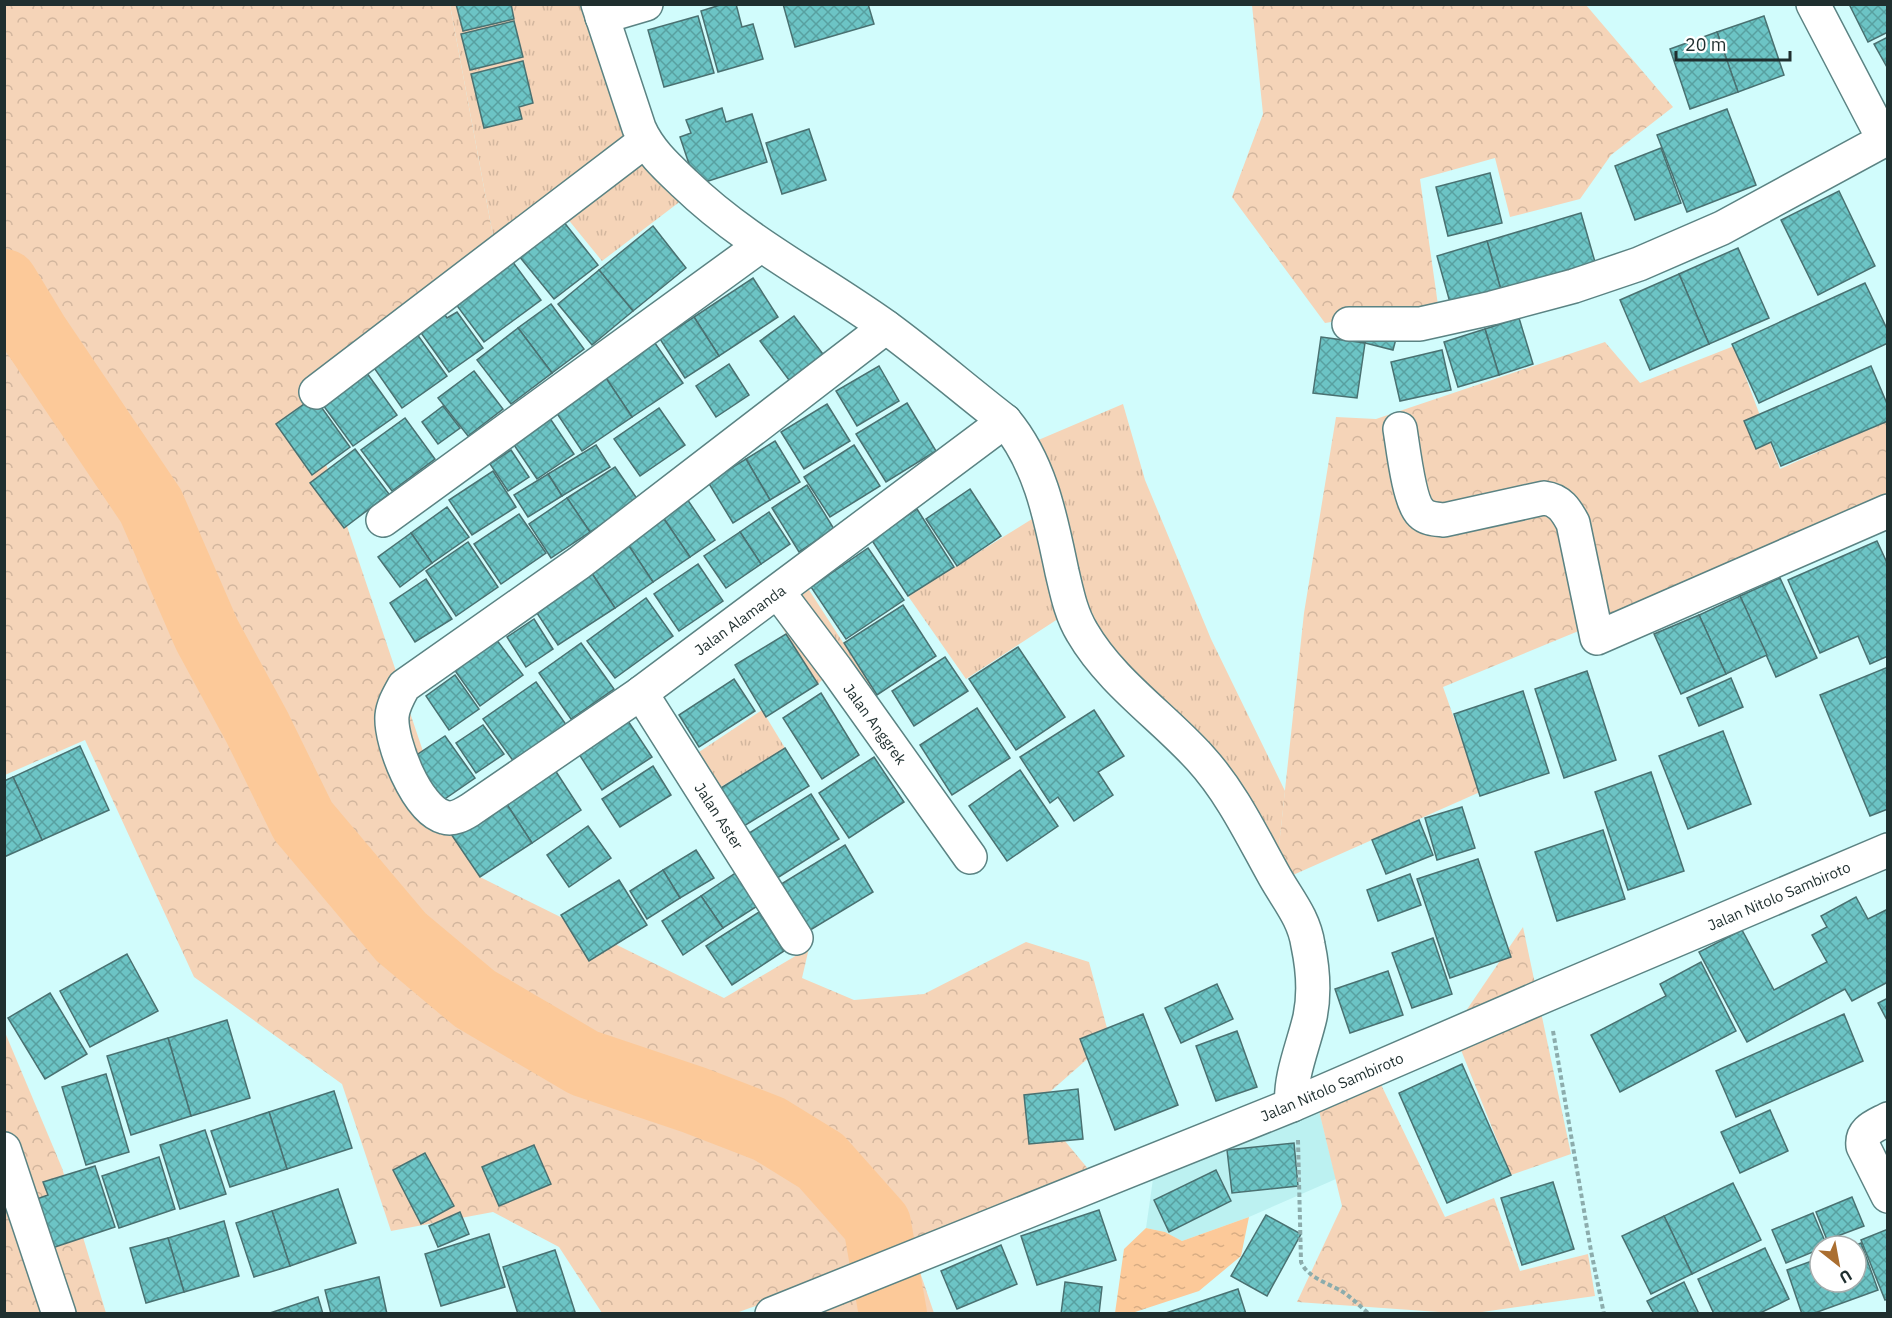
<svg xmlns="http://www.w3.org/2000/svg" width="1892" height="1318" viewBox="0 0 1892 1318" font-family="'IBM Plex Sans',sans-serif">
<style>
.built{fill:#bcf1f1}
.grass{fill:url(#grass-tufts)}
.forest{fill:url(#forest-crowns)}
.water{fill:url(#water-ripples)}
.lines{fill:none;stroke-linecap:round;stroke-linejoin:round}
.river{stroke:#fcc999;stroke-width:68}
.building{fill:url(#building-cross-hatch);stroke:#4a7171;stroke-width:1.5}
.minor-casing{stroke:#5b8383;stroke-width:36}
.tertiary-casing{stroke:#5b8383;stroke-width:36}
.path{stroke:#8cacac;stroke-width:4;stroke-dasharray:4.5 3;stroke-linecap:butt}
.minor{stroke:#fff;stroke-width:33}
.tertiary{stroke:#fff;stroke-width:33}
.labels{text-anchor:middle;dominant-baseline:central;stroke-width:4.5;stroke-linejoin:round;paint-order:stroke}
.street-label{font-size:15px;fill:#1f2f2f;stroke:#fff}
</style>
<defs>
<pattern id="grass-tufts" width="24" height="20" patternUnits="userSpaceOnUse" patternTransform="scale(1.5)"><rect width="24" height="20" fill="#f5d4b8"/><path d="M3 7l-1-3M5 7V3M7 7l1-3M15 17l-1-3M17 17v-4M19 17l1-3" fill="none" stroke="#d2b69e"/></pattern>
<pattern id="forest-crowns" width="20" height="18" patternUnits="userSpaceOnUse" patternTransform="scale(1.5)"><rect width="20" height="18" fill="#f5d4b8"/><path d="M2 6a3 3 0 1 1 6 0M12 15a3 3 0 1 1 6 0" fill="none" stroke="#d2b69e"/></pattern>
<pattern id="water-ripples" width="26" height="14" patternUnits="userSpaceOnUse" patternTransform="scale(1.5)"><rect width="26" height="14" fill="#fcc999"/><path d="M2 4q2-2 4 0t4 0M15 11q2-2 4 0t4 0" fill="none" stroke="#d8ad84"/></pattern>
<pattern id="building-cross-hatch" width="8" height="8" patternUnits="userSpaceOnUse" patternTransform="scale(1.5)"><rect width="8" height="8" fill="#6cc4c5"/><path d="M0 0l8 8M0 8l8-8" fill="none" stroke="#58a0a0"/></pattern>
</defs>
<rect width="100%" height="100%" fill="#d1fcfc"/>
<!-- built -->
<path class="built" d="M1314,1090L1336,1179L1249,1217L1182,1241L1165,1232L1146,1228L1157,1151Z"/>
<!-- grass -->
<g class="grass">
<path d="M450,5H598L686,197L602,261L558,207L496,252Z"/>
<path d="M1123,404L1145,480L1211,639L1285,791L1275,883L1222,795L1067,613L966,679L908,596L1040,514L1015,450Z"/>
<path d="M800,576L877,695L862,704L836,666L818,684L765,601Z"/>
<path d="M762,710L785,748L706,796L684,762Z"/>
</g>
<!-- forest -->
<g class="forest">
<path d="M4,5H450L496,252L307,408L451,834L480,877L724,998L809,948L802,978L854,1000L924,994L1026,942L1089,962L1110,1039L1035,1105L1094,1176L911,1246L934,1313H764L761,1304L736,1313H602L559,1247L493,1212L391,1231L342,1084L194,977L85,740L5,775Z"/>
<path d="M1252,5H1586L1673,107L1611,155L1580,199L1510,217L1495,158L1420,179L1438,305L1325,323L1232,197L1263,114Z"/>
<path d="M1605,342L1640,383L1734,346L1780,469L1887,421V504L1443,687L1480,792L1275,883L1304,613L1336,417L1376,419Z"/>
<path d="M1523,927L1571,1154L1511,1175L1453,1030Z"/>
<path d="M4,1030L62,1168L106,1313H5Z"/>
<path d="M1372,1066L1445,1217L1494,1198L1520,1271L1588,1254L1595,1296L1468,1314L1297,1302L1342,1206L1314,1090Z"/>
</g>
<!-- water -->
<path class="water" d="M1249,1217L1241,1256L1199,1291L1132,1313H1115L1124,1249L1146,1228L1165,1232L1182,1241Z"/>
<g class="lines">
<!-- river -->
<path class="river" d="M4,283L35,334L151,506L207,635L257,727L303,821L401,937L475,999L584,1063L694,1100L769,1129L821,1161L877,1224L893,1314"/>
</g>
<!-- building -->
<g class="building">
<path d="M456,4H511L514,19L463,31Z"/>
<path d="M723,4H736L742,27L753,24L763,59L718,72L701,11Z"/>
<path d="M783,4H868L874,24L795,47Z"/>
<path d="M1849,4H1888V32L1868,42Z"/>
<path d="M698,16L714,73L664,87L648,30Z"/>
<path d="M1764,16L1784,75L1738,92L1717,32Z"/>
<path d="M514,21L523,57L470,70L461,34Z"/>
<path d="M1717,32L1738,92L1690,109L1670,49Z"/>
<path d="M1888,37V69L1874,44Z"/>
<path d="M523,61L533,103L519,107L522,119L484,128L471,74Z"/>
<path d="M722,108L726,122L752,114L767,162L696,185L680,137L691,133L686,120Z"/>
<path d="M1727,109L1756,185L1687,212L1657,135Z"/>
<path d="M809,129L826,180L782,194L766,143Z"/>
<path d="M1661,148L1681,203L1635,220L1615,166Z"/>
<path d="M1490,173L1502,223L1448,236L1436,187Z"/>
<path d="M1839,191L1875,266L1818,295L1781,220Z"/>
<path d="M1581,213L1595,262L1501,290L1487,241Z"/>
<path d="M563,221L598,265L554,299L519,256Z"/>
<path d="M653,226L686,268L633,311L599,270Z"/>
<path d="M1487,241L1501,290L1451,306L1437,256Z"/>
<path d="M1738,248L1769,318L1709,344L1679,274Z"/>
<path d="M512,261L541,300L484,342L455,303Z"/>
<path d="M599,270L633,311L592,345L558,304Z"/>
<path d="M1679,274L1709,344L1650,370L1620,300Z"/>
<path d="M753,278L778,317L719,356L694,317Z"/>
<path d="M1865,283L1888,331V343L1759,403L1732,344Z"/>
<path d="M551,304L584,349L552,373L518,328Z"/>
<path d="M439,306L447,318L457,312L483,348L449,372L414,323Z"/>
<path d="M794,316L826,358L792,384L760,341Z"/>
<path d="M694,317L719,356L685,378L660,339Z"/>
<path d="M1519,318L1533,364L1499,375L1485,329Z"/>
<path d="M1370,327L1397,335L1393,350L1365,343Z"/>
<path d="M518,328L552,373L511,404L477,360Z"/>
<path d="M1485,329L1499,375L1458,387L1444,342Z"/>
<path d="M414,330L447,376L402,408L370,362Z"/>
<path d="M1321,337L1365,343L1357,398L1313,393Z"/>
<path d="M652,339L683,383L632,417L602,372Z"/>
<path d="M1442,350L1451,390L1400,401L1391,362Z"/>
<path d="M729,364L749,395L716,417L696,386Z"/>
<path d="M879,366L899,401L857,426L836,391Z"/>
<path d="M1871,366L1888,406V421L1781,466L1771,442L1756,449L1744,421Z"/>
<path d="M364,369L397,415L353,446L320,401Z"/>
<path d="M474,371L503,409L468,436L438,398Z"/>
<path d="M602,372L632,417L582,451L552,406Z"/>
<path d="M314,397L350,447L312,475L276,424Z"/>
<path d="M907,403L936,451L886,482L856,434Z"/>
<path d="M827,404L850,441L804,469L781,432Z"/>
<path d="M443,406L460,428L438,444L422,422Z"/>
<path d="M659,408L685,445L640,476L614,439Z"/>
<path d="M547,414L574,454L537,479L510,439Z"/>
<path d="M405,418L435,459L392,491L361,450Z"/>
<path d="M775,441L800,482L770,500L746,459Z"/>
<path d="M596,445L610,467L562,496L548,474Z"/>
<path d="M854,445L880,486L830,517L804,477Z"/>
<path d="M355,449L389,494L344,528L310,483Z"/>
<path d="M511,450L529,477L508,491L490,464Z"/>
<path d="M746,459L770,500L733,523L708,482Z"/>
<path d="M615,467L638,500L590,532L567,498Z"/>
<path d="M493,471L516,507L472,535L449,500Z"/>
<path d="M548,474L562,496L528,517L514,495Z"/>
<path d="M807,485L834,529L799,552L772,508Z"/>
<path d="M970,489L1001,536L957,566L926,519Z"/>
<path d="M567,498L590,532L551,558L529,524Z"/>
<path d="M687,499L715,540L690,557L662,516Z"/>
<path d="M447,507L469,537L432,563L411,533Z"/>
<path d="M917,509L954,567L908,596L871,539Z"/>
<path d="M769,512L790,544L761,564L740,532Z"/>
<path d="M519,514L546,553L501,584L474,544Z"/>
<path d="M662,516L690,557L653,582L625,540Z"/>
<path d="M740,532L761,564L726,588L704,556Z"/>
<path d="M411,533L432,563L400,587L378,557Z"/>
<path d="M625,540L653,582L615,608L587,566Z"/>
<path d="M1877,541L1888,565V656L1870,664L1858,636L1820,653L1788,580Z"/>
<path d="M468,542L498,587L456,616L426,571Z"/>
<path d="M868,548L904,600L846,639L811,587Z"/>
<path d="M698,564L723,601L679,631L654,594Z"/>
<path d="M587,566L615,608L558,645L531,604Z"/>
<path d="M1780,578L1817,658L1776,677L1740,596Z"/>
<path d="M426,579L452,619L415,642L390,603Z"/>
<path d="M1740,596L1767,655L1726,674L1699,615Z"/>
<path d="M646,598L673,636L615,678L587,641Z"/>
<path d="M903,605L936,656L877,695L844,643Z"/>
<path d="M1699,615L1726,674L1681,694L1654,634Z"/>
<path d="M534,619L553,649L526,667L507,637Z"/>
<path d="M786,634L818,684L766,717L735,665Z"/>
<path d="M493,635L523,675L480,706L451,665Z"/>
<path d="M581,643L614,689L571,719L539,673Z"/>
<path d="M1018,647L1065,717L1016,750L969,679Z"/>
<path d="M945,657L968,691L914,726L892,691Z"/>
<path d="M1888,667V809L1870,816L1820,695Z"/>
<path d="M1587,671L1616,760L1564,778L1535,689Z"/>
<path d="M455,675L479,709L449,730L426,696Z"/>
<path d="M1731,678L1743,707L1699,726L1687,698Z"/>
<path d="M734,679L755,711L699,747L679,715Z"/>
<path d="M536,682L567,726L514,762L483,719Z"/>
<path d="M1523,691L1549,773L1480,796L1454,714Z"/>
<path d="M821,693L859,755L822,779L783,718Z"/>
<path d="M977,708L1010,758L952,795L920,745Z"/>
<path d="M1094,710L1124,756L1098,772L1113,795L1074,821L1058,797L1050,803L1020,757Z"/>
<path d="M626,718L652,757L602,790L577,751Z"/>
<path d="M483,725L504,754L476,773L456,743Z"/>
<path d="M1723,731L1751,804L1688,829L1659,756Z"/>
<path d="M445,736L475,778L436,805L406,762Z"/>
<path d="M80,746L109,810L42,840L13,777Z"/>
<path d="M785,748L809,786L744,826L721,788Z"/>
<path d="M874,757L904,802L849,838L819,793Z"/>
<path d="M653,766L671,795L620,827L602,799Z"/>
<path d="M553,767L581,810L532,843L504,800Z"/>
<path d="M1020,770L1058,826L1007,861L969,806Z"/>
<path d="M1651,772L1684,871L1628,890L1595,792Z"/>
<path d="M13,777L42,840L4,857V781Z"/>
<path d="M811,794L839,839L771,882L743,837Z"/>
<path d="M504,800L532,843L480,877L451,834Z"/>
<path d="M1462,807L1475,848L1437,860L1425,818Z"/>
<path d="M1419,820L1433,855L1386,874L1372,840Z"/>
<path d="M588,826L611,858L569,887L547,855Z"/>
<path d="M1603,830L1625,899L1557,921L1535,852Z"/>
<path d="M845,845L873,892L807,932L778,886Z"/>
<path d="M696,850L714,878L680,898L663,870Z"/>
<path d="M1478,859L1511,957L1450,978L1417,879Z"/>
<path d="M663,870L680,898L647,919L630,891Z"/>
<path d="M740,870L762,903L723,928L701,896Z"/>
<path d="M1410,874L1421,905L1378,921L1367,890Z"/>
<path d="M619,880L647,925L589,961L561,915Z"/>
<path d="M701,896L723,928L683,955L662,921Z"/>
<path d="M1856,897L1868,919L1888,909V982L1852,1001L1845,989L1747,1042L1699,952L1742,930L1774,990L1827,962L1812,935L1827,927L1821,916Z"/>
<path d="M759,912L784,951L732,985L706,946Z"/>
<path d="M1433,938L1452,994L1412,1008L1392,953Z"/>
<path d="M127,954L158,1011L90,1047L60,991Z"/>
<path d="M1701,962L1736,1031L1620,1092L1591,1035L1666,996L1660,984Z"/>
<path d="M1388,971L1403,1015L1350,1033L1335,989Z"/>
<path d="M1217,984L1233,1019L1181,1043L1165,1008Z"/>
<path d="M50,993L87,1054L45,1079L8,1018Z"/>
<path d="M1888,998V1022L1878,1003Z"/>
<path d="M1143,1014L1178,1105L1115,1130L1080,1039Z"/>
<path d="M1844,1014L1863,1061L1736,1117L1716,1071Z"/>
<path d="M227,1020L250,1098L191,1116L168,1038Z"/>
<path d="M1237,1031L1257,1087L1216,1101L1196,1046Z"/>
<path d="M168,1038L191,1116L131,1135L107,1056Z"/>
<path d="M1462,1064L1511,1175L1447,1203L1399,1093Z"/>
<path d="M106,1074L129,1152L86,1165L62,1087Z"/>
<path d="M1078,1089L1083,1139L1029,1144L1024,1095Z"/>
<path d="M334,1091L352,1148L287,1169L269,1112Z"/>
<path d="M1770,1110L1788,1151L1740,1173L1721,1132Z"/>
<path d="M269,1112L287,1169L230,1187L211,1131Z"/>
<path d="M205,1130L226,1194L180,1209L160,1145Z"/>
<path d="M1294,1143L1298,1186L1232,1193L1227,1150Z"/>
<path d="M534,1145L551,1184L499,1206L482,1167Z"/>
<path d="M425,1153L454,1206L421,1224L393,1170Z"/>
<path d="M159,1157L175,1209L119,1228L102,1176Z"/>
<path d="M95,1166L115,1227L49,1249L34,1200L48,1195L43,1182Z"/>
<path d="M1216,1170L1231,1201L1169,1232L1154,1200Z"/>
<path d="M1553,1182L1574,1249L1522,1265L1501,1198Z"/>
<path d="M1733,1183L1761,1240L1692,1274L1664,1216Z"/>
<path d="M338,1189L356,1243L290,1266L272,1211Z"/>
<path d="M1852,1197L1864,1226L1827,1240L1816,1212Z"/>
<path d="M1099,1210L1116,1260L1037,1285L1021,1236Z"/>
<path d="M272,1211L290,1266L254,1277L236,1223Z"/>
<path d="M460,1212L469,1234L438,1247L429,1226Z"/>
<path d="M1813,1213L1827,1246H1820V1249L1786,1263L1772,1230Z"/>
<path d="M1266,1215L1301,1234L1267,1296L1231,1276Z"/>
<path d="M1664,1216L1692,1274L1651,1294L1622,1236Z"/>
<path d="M224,1221L239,1276L184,1292L168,1238Z"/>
<path d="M1888,1229V1299L1885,1300L1861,1240Z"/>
<path d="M489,1234L505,1287L441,1306L425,1254Z"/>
<path d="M168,1238L184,1292L146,1303L130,1248Z"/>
<path d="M1861,1243L1878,1290L1812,1314H1802L1787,1270L1820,1258V1282H1856V1246H1854Z"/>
<path d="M1001,1245L1017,1284L957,1309L941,1271Z"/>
<path d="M1765,1248L1789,1299L1758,1314H1714L1698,1279Z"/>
<path d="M555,1250L575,1312L569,1314H518L503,1267Z"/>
<path d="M379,1277L387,1314H331L325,1290Z"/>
<path d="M1065,1282L1102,1287L1099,1314H1061Z"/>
<path d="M1684,1282L1699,1314H1654L1647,1301Z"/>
<path d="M1238,1289L1246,1314H1163Z"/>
<path d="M318,1297L323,1314H267Z"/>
</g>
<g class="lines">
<defs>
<g id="minor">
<path d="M598,4L639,128C649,151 667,167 685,184C745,242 819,279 886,327C927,357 965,390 1005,421C1041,464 1051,520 1062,572C1067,593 1071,614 1082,632C1111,682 1162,716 1200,758C1232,793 1252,836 1275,877C1288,900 1304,918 1308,945C1313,969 1315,993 1310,1017C1304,1044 1289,1078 1292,1105"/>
<path d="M602,17L646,4"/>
<path d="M1349,324H1420L1492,308L1574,286L1639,264L1722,228L1884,140L1813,4"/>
<path d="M886,327L579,563L404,686C399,695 393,705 392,716C390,742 417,810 444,817C453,820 462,815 470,810L641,693L1005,421"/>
<path d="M316,392L645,141"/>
<path d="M1400,429C1403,447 1409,502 1421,513C1427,519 1435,519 1444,520L1544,498C1560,500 1566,510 1573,523L1597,638L1888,511"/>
<path d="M383,520L760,246"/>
<path d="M778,592L836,669L970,857"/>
<path d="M641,693L796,938"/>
<path d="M1888,1119C1875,1126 1861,1130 1863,1146L1888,1196"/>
<path d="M4,1149L59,1314"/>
</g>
<path id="tertiary" d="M772,1314L1292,1105L1546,995L1888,850"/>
</defs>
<!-- minor casing -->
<use href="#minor" class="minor-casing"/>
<!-- tertiary casing -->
<use href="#tertiary" class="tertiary-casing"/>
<!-- path -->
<g class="path">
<path d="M1553,1031L1591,1251L1604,1314"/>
<path d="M1298,1140L1301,1262C1308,1278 1328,1283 1343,1292C1352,1298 1360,1306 1369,1314"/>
</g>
<!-- minor -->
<use href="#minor" class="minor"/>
<!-- tertiary -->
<use href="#tertiary" class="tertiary"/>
</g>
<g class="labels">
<!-- street labels -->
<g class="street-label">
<text transform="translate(740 620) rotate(-36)">Jalan Alamanda</text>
<text transform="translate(875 724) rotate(54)">Jalan Anggrek</text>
<text transform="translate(719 816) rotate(57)">Jalan Aster</text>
<text transform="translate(1779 896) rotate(-23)">Jalan Nitolo Sambiroto</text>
<text transform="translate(1332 1087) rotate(-23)">Jalan Nitolo Sambiroto</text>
</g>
</g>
<!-- border -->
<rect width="1892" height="1318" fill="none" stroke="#1f2f2f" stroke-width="12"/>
<!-- north arrow -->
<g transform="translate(1838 1264) rotate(149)"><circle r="28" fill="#ffffff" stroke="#a5acac" stroke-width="1.5"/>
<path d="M0-4.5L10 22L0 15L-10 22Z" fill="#aa6e30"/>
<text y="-9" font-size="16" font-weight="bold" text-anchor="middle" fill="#1f2f2f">U</text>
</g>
<!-- scale -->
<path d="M1676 51v9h114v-9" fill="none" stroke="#1f2f2f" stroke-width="3"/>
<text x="1685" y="51" font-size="18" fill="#1f2f2f" stroke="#ffffff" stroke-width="4.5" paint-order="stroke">20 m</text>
</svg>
